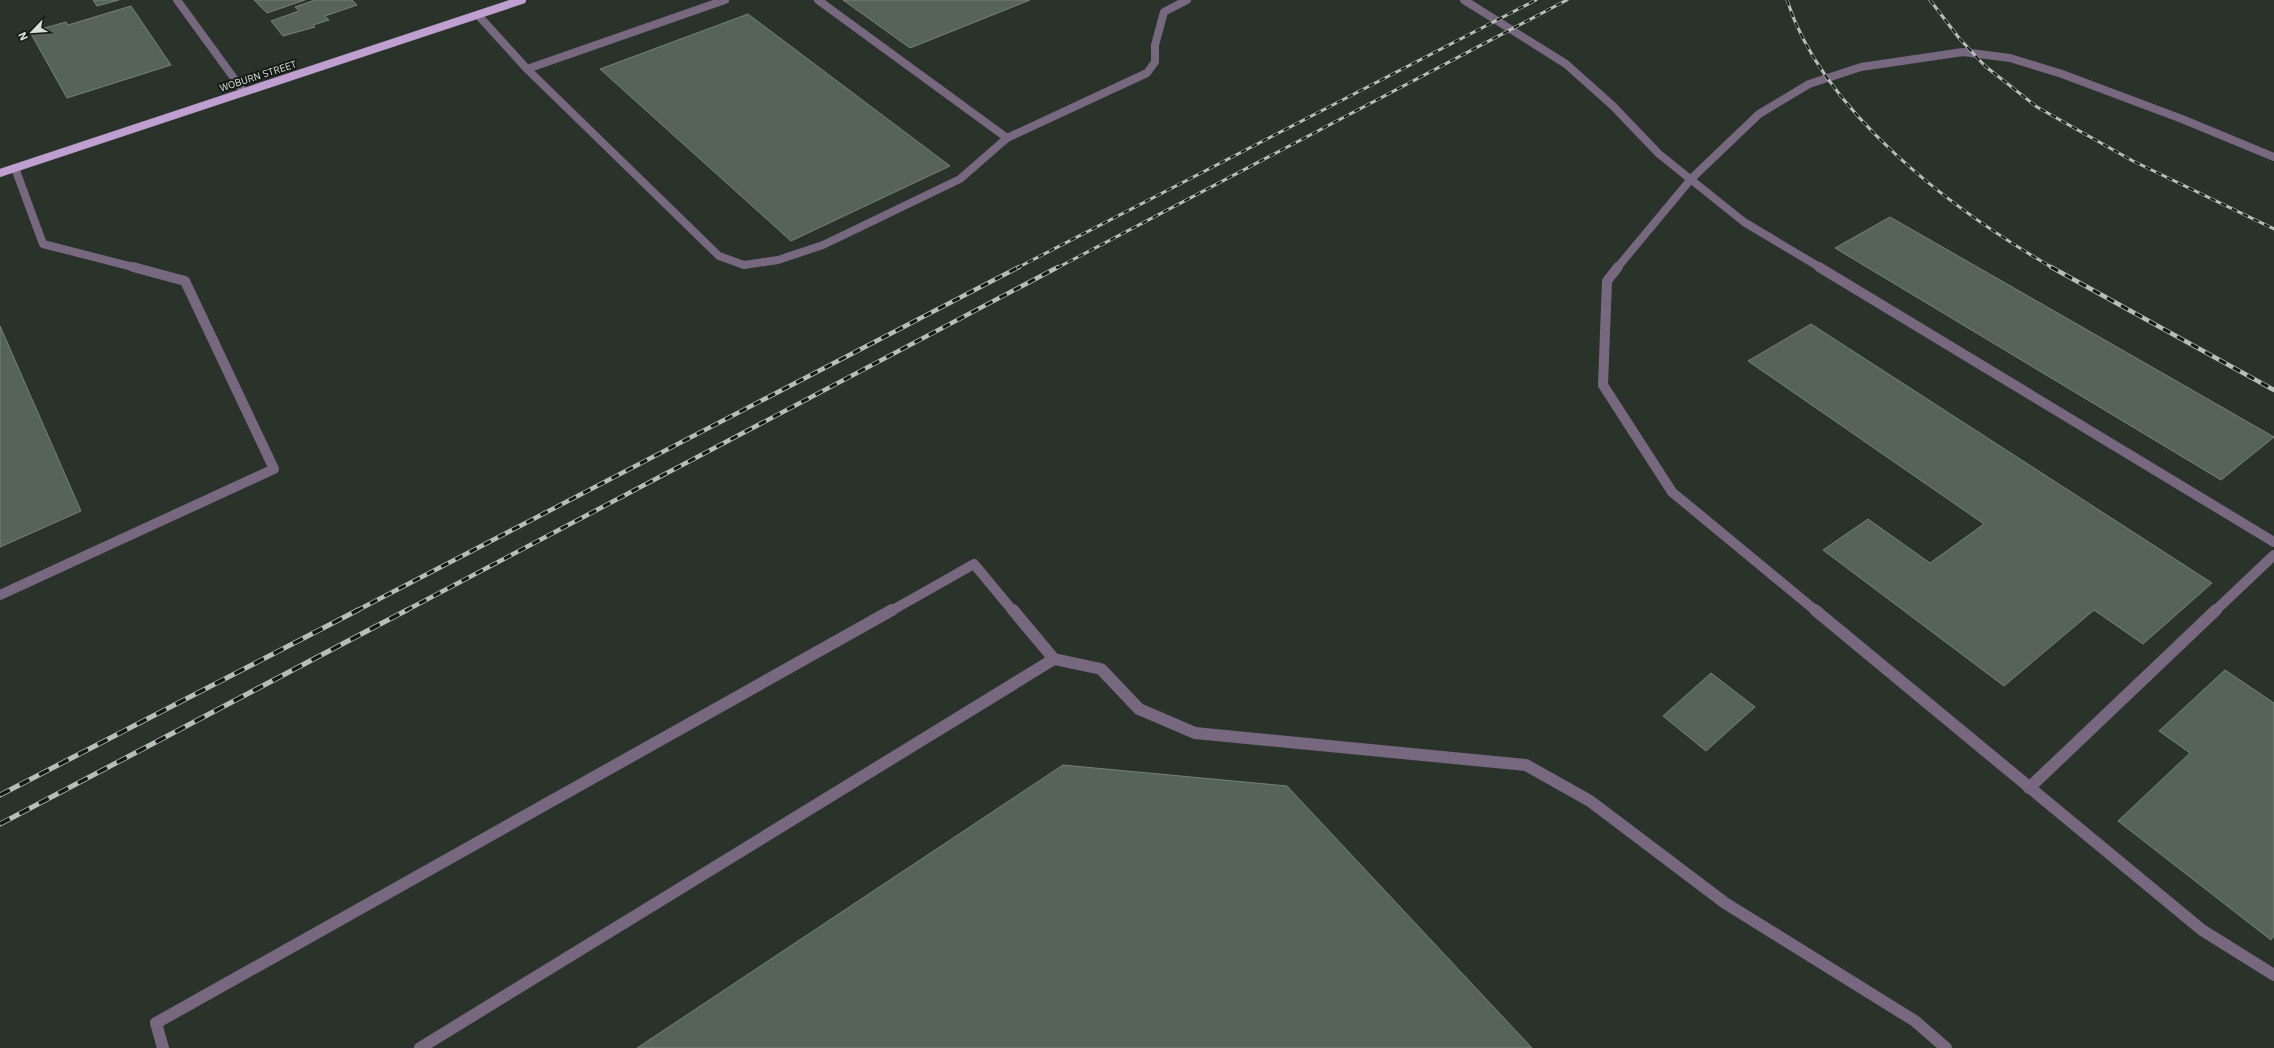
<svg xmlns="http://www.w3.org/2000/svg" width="2274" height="1048" viewBox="0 0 2274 1048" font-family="'IBM Plex Sans',sans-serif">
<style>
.building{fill:#576258;stroke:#768177}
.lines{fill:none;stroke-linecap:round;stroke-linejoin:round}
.minor-far2{stroke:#776880;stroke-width:8}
.minor-far1{stroke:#776880;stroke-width:10}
.minor{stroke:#776880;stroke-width:12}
.major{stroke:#be9fcf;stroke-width:8}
.rail-far2-casing{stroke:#b7beb7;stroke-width:3}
.rail-far1-casing{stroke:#b7beb7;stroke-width:4.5}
.rail-casing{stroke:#b7beb7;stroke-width:5}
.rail-far2{stroke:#151915;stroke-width:2;stroke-dasharray:6;stroke-linecap:butt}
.rail-far1{stroke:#151915;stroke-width:3;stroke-dasharray:8;stroke-linecap:butt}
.rail{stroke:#151915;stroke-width:3.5;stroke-dasharray:11;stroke-linecap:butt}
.labels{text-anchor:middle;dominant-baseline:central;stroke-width:4;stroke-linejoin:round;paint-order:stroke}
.far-street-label{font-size:10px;fill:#d8ded8;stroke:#151915}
</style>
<rect width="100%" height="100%" fill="#29332a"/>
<!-- building -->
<g class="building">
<path d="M93,0H119L97,6Z"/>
<path d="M254,0H305L267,13Z"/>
<path d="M315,0H352L357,5L325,16L329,20L313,25L315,27L283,36L271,21L299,11L295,7Z"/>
<path d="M843,0H1030L910,48Z"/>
<path d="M131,6L171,65L67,98L30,32L66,22L68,25Z"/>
<path d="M748,14L950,166L791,241L600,69Z"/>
<path d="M1890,217L2274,437L2221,480L1835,248Z"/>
<path d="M1811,324L2212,583L2143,644L2094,610L2004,686L1823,550L1868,519L1930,563L1984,524L1748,361Z"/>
<path d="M0,326L81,511L0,547Z"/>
<path d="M2225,670L2274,703V936L2271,940L2118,821L2190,753L2159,731Z"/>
<path d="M1711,673L1755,707L1706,751L1663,716Z"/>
<path d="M1063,765L1287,786L1532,1048H637Z"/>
</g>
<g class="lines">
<!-- minor-far2 -->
<g class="minor-far2">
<path d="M177,0L244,92"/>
<path d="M818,0L1007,138L1147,73L1155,62V45L1164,12L1187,0"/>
<path d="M1464,0L1566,64L1613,106L1659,154L1744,222L1821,268"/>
<path d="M478,15L527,69L725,0"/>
<path d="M527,69L719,256L744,265L778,260L823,245L960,179L1007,138"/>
<path d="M15,168L43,244L137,268"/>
<path d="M1617,268L1691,179L1759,114L1809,84L1861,67L1963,52L2010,58L2062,74L2182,119L2274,157"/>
</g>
<!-- minor-far1 -->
<g class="minor-far1">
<path d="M1618,267L1607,281L1603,385L1672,492L1816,611"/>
<path d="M1819,267L2274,542"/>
<path d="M0,595L274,469L185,281L133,267"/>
<path d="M891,611L974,564L1013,611"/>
<path d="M2215,611L2274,555"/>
</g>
<!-- minor -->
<g class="minor">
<path d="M1013,610L1054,659L1101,669L1139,709L1195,733L1526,765L1590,801L1725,903L1915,1021L1946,1048"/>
<path d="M1815,610L2202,930L2274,975"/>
<path d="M2029,788L2216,610"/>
<path d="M163,1048L156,1023L892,610"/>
<path d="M420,1048L1054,659"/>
</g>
<!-- major -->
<path class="major" d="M0,173L522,0"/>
<defs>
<g id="rail-far2">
<path d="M1787,0C1823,113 1954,211 2053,268"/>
<path d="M1930,0L1959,38L1985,66L2037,107L2133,161L2274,229"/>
<path d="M1017,268L1536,0"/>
<path d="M1057,268L1567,0"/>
</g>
<g id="rail-far1">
<path d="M2051,267L2274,390"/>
<path d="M356,611L1019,267"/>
<path d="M405,611L1058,267"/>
</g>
<g id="rail">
<path d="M0,795L358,610"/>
<path d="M0,824L407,610"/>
</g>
</defs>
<!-- rail-far2 casing -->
<use href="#rail-far2" class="rail-far2-casing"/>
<!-- rail-far1 casing -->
<use href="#rail-far1" class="rail-far1-casing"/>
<!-- rail casing -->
<use href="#rail" class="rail-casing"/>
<!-- rail-far2 -->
<use href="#rail-far2" class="rail-far2"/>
<!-- rail-far1 -->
<use href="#rail-far1" class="rail-far1"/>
<!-- rail -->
<use href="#rail" class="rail"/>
</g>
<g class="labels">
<!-- far-street labels -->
<g class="far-street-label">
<text transform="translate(258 76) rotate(-18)">WOBURN STREET</text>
</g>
</g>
<!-- north arrow -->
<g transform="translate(32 32) rotate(245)" stroke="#151915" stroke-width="3" paint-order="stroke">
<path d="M0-3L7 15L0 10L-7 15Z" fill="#d8ded8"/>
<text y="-6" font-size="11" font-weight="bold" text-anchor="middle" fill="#d8ded8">N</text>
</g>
</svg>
